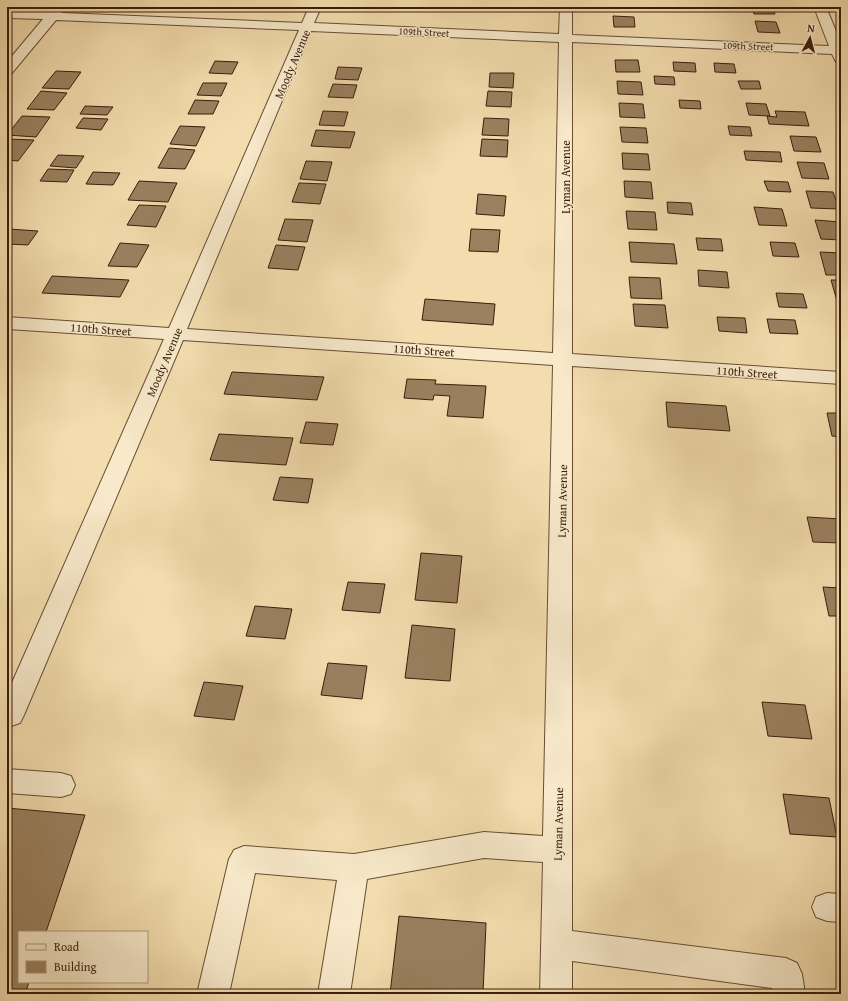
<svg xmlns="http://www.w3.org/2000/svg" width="848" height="1001" viewBox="0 0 848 1001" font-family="'Gentium Book Plus',serif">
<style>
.building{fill:#9a8160;stroke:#3a1d0b}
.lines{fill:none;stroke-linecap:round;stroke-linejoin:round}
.minor-casing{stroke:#684d34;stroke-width:2}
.minor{fill:#f7e9ca;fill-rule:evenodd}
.labels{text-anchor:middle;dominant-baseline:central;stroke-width:3;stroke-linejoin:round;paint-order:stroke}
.far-street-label{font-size:10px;fill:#3a1d0b;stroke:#f7e9ca}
.street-label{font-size:12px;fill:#3a1d0b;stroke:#f7e9ca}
</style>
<rect width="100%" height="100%" fill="#f3ddae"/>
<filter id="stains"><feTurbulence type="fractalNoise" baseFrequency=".005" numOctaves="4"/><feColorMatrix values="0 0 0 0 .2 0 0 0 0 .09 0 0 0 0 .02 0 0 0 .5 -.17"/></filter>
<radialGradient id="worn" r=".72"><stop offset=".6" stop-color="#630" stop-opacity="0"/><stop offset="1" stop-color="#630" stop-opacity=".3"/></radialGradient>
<!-- building -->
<g class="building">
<path d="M220,7H267L266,10L219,9Z"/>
<path d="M752,7H773L775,14H754Z"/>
<path d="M613,16L634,17L635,27H614Z"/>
<path d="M755,21L776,22L780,33L758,32Z"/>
<path d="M615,60H638L640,72H616Z"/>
<path d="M215,61L238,62L232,74L209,73Z"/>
<path d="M673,62L695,63L696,72L674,71Z"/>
<path d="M714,63L734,64L736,73L715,72Z"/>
<path d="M338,67L362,68L358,80L335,79Z"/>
<path d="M56,71L81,72L69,89L42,88Z"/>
<path d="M490,73H514L513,88L489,87Z"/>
<path d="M654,76L674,77L675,85L655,84Z"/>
<path d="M617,81L641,82L643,95L618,94Z"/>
<path d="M738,81H759L761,89H741Z"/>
<path d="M203,83H227L221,96L197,95Z"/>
<path d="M333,84L357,85L353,98L328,97Z"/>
<path d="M41,91L67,93L54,110L27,109Z"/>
<path d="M488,91L512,92L511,107L486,106Z"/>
<path d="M195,100L219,101L213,114H188Z"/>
<path d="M679,100L700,101L701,109L680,108Z"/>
<path d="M619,103L643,104L645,118L620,117Z"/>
<path d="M746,103L766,104L770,116L749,115Z"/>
<path d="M85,106L113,107L107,115L80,114Z"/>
<path d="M323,111L348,112L344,126L319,125Z"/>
<path d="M775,111L805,112L809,126L769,124L767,116L777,117Z"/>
<path d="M22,116L50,117L36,137L7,135Z"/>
<path d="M83,118L108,119L101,130L76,128Z"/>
<path d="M484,118L509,119L508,136L482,135Z"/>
<path d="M180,126L205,127L196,146L170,144Z"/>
<path d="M728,126L750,127L752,136L730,135Z"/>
<path d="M620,127L646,128L648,143L622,142Z"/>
<path d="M316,130L355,132L350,148L311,146Z"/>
<path d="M790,136L816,137L821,152L794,151Z"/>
<path d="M7,139L34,140L18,161L7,160Z"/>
<path d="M482,139L508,140L507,157L480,156Z"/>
<path d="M169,148L195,150L185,169L158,168Z"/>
<path d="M744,151L780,152L782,162L746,160Z"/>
<path d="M622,153L648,154L650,170L623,169Z"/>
<path d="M58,155L84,156L76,168L50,166Z"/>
<path d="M306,161L332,162L327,181L300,179Z"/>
<path d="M797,162L824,163L829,179L802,178Z"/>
<path d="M48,169L74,170L67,182L40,181Z"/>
<path d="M93,172L120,173L113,185L86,184Z"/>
<path d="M139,181L177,183L168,202L128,200Z"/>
<path d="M624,181L651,182L653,199L625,197Z"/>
<path d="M764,181L788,182L791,192L768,191Z"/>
<path d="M299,183L326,184L320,204L292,202Z"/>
<path d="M806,191L833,192L839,209L811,208Z"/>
<path d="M478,194L506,196L504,216L476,214Z"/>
<path d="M667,202L691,203L693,215L668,213Z"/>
<path d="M139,205L166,206L156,227L127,225Z"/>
<path d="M754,207L782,209L787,226L759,225Z"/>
<path d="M626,211L655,212L657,230L628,229Z"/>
<path d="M285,219L313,220L307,242L278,240Z"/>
<path d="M815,220L841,222V240L821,239Z"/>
<path d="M9,229L38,231L28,245L7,244V233Z"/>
<path d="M471,229L500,230L498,252L469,251Z"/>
<path d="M696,238L721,239L723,251L698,250Z"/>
<path d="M629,242L674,244L677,264L631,262Z"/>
<path d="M770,242L795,243L799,257L773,256Z"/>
<path d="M120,243L149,245L137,267L108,266Z"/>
<path d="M276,245L305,247L298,270L268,268Z"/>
<path d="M820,252L841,253V275H826Z"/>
<path d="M698,270L727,272L729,288L699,286Z"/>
<path d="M52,276L129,280L120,297L42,293Z"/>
<path d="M629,277L660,278L662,299L631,298Z"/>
<path d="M831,280H841V301H837Z"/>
<path d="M776,293L803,294L807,308L779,307Z"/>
<path d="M425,299L495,304L493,325L422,320Z"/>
<path d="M633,304L665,305L668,328L635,326Z"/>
<path d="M717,317L745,318L747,333L719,331Z"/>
<path d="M767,319L795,320L798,334L770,333Z"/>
<path d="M232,372L324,377L317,400L224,394Z"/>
<path d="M407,379L436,380L435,384L486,386L483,418L447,416L450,396L434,395L433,400L404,398Z"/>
<path d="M666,402L726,406L730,431L668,427Z"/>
<path d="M827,413H841V437L832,436Z"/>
<path d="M306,422L338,424L333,445L300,443Z"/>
<path d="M219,434L293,438L286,465L210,460Z"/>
<path d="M280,477L313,479L308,503L273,500Z"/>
<path d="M807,517L841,519V543L813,542Z"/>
<path d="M421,553L462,556L457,603L415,600Z"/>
<path d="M348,582L385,584L380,613L342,610Z"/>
<path d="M823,587L841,588V616H829Z"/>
<path d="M255,606L292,609L285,639L246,636Z"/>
<path d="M412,625L455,629L450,681L405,678Z"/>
<path d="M328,663L367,666L362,699L321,695Z"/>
<path d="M204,682L243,686L234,720L194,716Z"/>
<path d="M762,702L805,705L812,739L768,736Z"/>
<path d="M783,794L829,798L837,837L790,834Z"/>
<path d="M7,808L85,815L46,932H19V982H29L25,994H7Z"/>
<path d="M399,916L486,923L483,994H390Z"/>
</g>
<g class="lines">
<defs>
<g id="minor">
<path d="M53,7H64L62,13L302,23L309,7H321L314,23L559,34L560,7H572V35L829,46L814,7H826L841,43V63L836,62L832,54L572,42V354L841,372V384L572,366V931L786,958L797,963L802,974L805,994H773L772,988L572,961V994H540L543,862L484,858L367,879L350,994H318L337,880L255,873L229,994H197L229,859L234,850L244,846L354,854L484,832L543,836L553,365L183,340L24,715L20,723L11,726L7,725V694L164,339L7,329V317L169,328L299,30L56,20L12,73L7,74V62L43,19L7,18V10L49,12ZM311,31L559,42L553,353L187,329Z"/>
<path d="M7,769L61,773L71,776L75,785L71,794L61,797L7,793Z"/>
<path d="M827,893L841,894V922L827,921L816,917L812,907L816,897Z"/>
</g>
</defs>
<!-- minor casing -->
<use href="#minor" class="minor-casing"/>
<!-- minor -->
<use href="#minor" class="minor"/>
</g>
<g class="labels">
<!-- far-street labels -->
<g class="far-street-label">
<text transform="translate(424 32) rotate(3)">109th Street</text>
<text transform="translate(748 46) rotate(2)">109th Street</text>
</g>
<!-- street labels -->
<g class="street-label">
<text transform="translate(292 64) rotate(-67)">Moody Avenue</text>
<text transform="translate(565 177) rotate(-90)">Lyman Avenue</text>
<text transform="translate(101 329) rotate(4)">110th Street</text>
<text transform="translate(424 350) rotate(4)">110th Street</text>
<text transform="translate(164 362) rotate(-67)">Moody Avenue</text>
<text transform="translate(747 372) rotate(4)">110th Street</text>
<text transform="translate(562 501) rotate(-89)">Lyman Avenue</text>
<text transform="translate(558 824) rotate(-89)">Lyman Avenue</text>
</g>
</g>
<!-- margin -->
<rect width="848" height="1001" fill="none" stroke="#f3ddae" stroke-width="24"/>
<rect x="8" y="8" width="832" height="985" fill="none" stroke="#3a1d0b" stroke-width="2"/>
<rect x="12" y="12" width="824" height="977" fill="none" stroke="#3a1d0b"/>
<!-- legend -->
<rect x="18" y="931" width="130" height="52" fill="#f7e9ca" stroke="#ab977e"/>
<rect x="26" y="944" width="20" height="6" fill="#f7e9ca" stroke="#ab977e"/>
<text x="54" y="951" font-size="12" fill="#3a1d0b">Road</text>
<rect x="26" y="961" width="20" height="12" fill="#9a8160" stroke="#ab977e"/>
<text x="54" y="971" font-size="12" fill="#3a1d0b">Building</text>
<!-- north arrow -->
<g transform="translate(810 38) rotate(7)" stroke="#f7e9ca" stroke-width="3" paint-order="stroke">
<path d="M0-3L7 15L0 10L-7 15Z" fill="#3a1d0b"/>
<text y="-6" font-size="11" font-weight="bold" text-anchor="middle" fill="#3a1d0b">N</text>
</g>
<rect width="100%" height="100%" filter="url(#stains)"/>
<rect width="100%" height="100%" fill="url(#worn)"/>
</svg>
